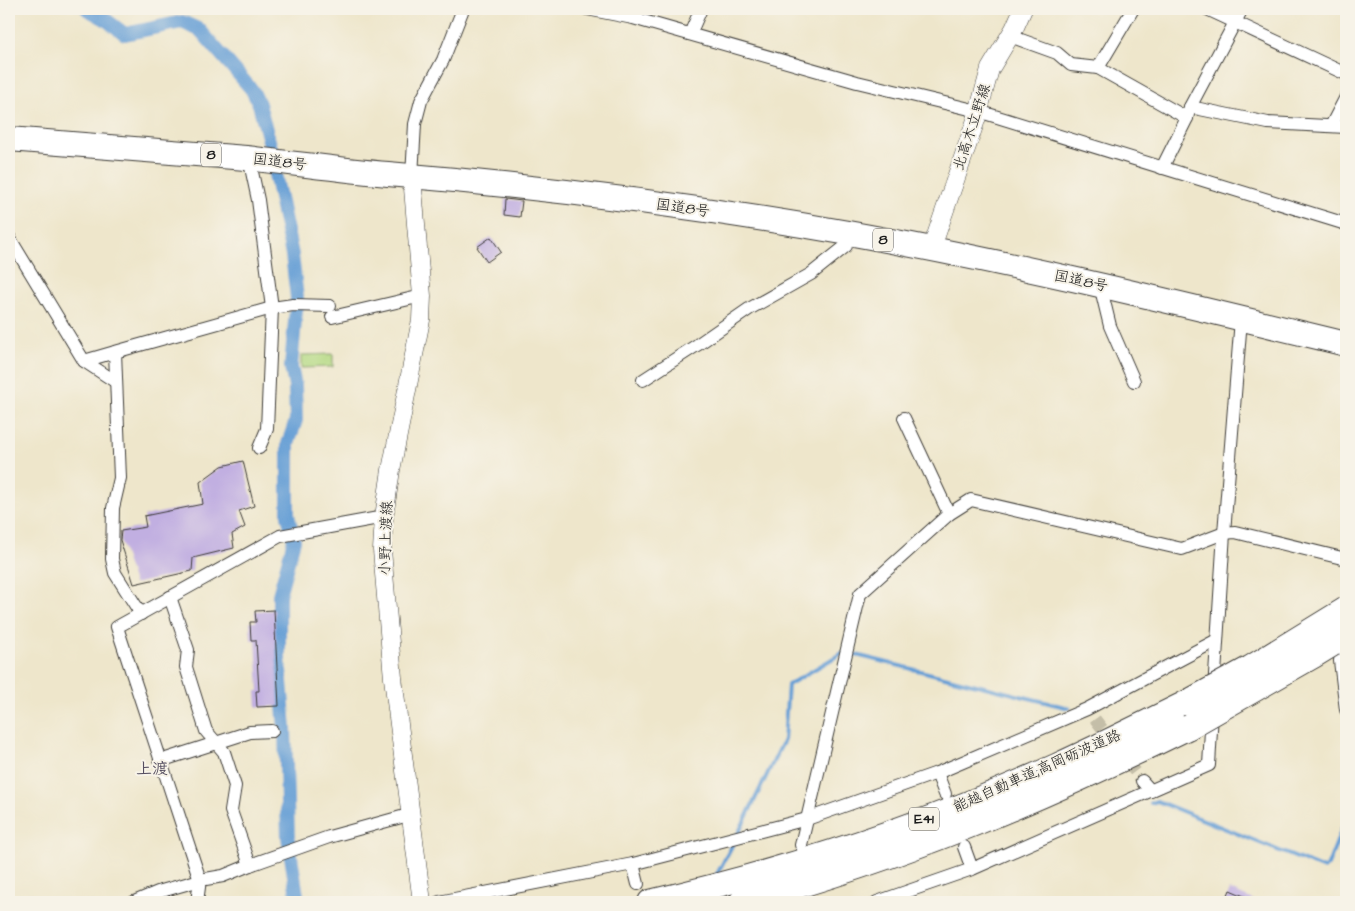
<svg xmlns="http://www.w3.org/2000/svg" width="1355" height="911" viewBox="0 0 1355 911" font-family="'Architects Daughter','Klee One',sans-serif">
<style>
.green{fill:#b4d982;stroke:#687a4f}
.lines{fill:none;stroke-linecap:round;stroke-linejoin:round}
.stream{stroke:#669fd5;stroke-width:4}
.canal{stroke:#669fd5;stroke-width:14}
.building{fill:#c1afe1}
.street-tunnel{stroke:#c4bea8;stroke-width:12;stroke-dasharray:12 6;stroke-linecap:butt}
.street-casing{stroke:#3c3a36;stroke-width:14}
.secondary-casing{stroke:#3c3a36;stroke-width:19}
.highway-casing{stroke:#3c3a36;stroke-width:26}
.street{stroke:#fff;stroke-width:12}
.secondary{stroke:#fff;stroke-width:18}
.highway{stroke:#fff;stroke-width:24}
.highway-bridge-casing{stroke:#3c3a36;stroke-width:26;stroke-linecap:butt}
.highway-bridge{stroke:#fff;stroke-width:24}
.labels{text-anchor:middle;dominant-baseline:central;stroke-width:4;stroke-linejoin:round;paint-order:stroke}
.shield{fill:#f7f3e8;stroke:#5e5c59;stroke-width:1}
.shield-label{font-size:14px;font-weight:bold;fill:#1c1c1c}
.street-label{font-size:15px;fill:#1c1c1c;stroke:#f7f3e8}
.neighbourhood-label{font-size:16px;font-weight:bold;fill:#564f61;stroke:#f7f3e8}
</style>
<rect width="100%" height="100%" fill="#f7f3e8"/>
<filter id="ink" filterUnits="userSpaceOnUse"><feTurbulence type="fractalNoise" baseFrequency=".02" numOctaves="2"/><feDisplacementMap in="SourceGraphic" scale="10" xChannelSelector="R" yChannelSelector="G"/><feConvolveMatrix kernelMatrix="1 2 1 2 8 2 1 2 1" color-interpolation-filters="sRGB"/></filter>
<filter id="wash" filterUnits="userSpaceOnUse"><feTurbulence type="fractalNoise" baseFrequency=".0096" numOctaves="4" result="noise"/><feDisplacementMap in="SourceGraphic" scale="20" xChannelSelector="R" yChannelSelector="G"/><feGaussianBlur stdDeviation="1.12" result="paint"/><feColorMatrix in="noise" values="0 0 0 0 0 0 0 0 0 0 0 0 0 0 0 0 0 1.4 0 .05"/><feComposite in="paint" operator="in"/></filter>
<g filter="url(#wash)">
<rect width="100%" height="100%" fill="#eee6cb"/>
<!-- green -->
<path class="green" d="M333,354V367L301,368V355Z"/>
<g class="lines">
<!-- stream -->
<g class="stream">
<path d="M848,653L1069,708"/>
<path d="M1151,803L1157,801L1324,869L1328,865L1346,818"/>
<path d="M738,834L784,740L788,685L842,653"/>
<path d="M716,876L735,840"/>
</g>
<!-- canal -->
<g class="canal">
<path d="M87,9L105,19L125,34L182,22L200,30L252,90L259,104L271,148"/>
<path d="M275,174L292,255L297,298L291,367L295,386L296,420L288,444V515L294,540L279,595V658L285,729L288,837L298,902"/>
</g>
</g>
<g id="blocks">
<!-- building -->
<g class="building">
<path d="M505,199L522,201L520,217L504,215Z"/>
<path d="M491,237L501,252L487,262L477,247Z"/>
<path d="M243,461L254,506L239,511L245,527L232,534L234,548L193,558L192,571L134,584L120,540L121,531L146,527L144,516L203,504L200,482L222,466Z"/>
<path d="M274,610L279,706L257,707L256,691H259L256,640H251L250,622H256L255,611Z"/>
<path d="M1230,890L1258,902H1225Z"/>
</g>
</g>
</g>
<g filter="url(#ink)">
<use href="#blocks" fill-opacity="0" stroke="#3c3a36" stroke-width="1"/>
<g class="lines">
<!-- street-tunnel -->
<path class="street-tunnel" d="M1095,719L1142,781"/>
<defs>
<g id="street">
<path d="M587,9L633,18L857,82L978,111L1346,224"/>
<path d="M1133,9L1098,68L1187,118"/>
<path d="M1207,9L1346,74"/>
<path d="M690,34L701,9"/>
<path d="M1010,36L1057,53L1071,65L1098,68"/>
<path d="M1190,107L1268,123L1346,127"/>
<path d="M1331,126L1346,97"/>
<path d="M249,158L258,200L272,308L267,429L259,448"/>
<path d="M1162,168L1187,118L1190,107L1242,9"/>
<path d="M412,176L415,124L421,101L443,60L463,9"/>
<path d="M9,237L84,361L115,352"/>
<path d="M1100,285L1110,326L1134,381"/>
<path d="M332,317L422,296"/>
<path d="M84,361L116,382"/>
<path d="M643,380L697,345L749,309L811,274L846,246L847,233"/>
<path d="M904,418L949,514"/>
<path d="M170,597L188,650L186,667L206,731L224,752L235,786L231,811L250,865"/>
<path d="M141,614L115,573L112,559L113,508L120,478L115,352L272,308L293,305L330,306"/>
<path d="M1343,638L1340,661L1346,710"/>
<path d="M1214,690L1224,533L1241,319"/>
<path d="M160,761L250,732L272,731"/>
<path d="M937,773L945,794"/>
<path d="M1142,781L1151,791"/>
<path d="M801,845L860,594L949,514L971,500L1182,549L1224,533L1235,532L1346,559"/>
<path d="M964,847L972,869"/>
<path d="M633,864L638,884"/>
<path d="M134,902L158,892L200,880L223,876L250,865L329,837L412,814"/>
<path d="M197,902L200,880L117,627L280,536L384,517"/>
<path d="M439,902L633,864L807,819L937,773L1087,709L1217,640"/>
<path d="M877,902L972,869L1209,765L1212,713"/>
</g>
<g id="secondary">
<path d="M412,176L422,296L421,320L391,470L384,517L382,550L393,678L422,902"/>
<path d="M931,250L976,120L990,69L1014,29L1023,9"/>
</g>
<g id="highway">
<path d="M9,139C88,145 167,151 246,158C294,163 341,170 388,174C542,187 696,206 848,233C1015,263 1181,304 1346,344"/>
<path d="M650,902C788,870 926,825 1056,766C1100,746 1143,724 1186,703"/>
<path d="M741,902C897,861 1045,798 1189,727"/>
</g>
</defs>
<!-- street casing -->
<use href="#street" class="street-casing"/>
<!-- secondary casing -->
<use href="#secondary" class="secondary-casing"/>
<!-- highway casing -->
<use href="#highway" class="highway-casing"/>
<!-- street -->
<use href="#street" class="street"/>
<!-- secondary -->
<use href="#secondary" class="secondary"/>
<!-- highway -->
<use href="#highway" class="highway"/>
<defs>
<g id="highway-bridge">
<path d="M1186,703L1250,668L1346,609"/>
<path d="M1189,727L1315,655L1346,636"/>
</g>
</defs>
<!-- highway-bridge casing -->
<use href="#highway-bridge" class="highway-bridge-casing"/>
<!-- highway-bridge -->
<use href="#highway-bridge" class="highway-bridge"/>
</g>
</g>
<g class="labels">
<!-- shield labels -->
<g class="shield">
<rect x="201" y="143.5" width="20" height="23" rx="4"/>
<rect x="873" y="228.5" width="20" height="23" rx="4"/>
<rect x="909" y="807.5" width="30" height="23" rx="4"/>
</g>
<g class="shield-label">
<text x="211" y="155">8</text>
<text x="883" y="240">8</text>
<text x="924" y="819">E41</text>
</g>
<!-- street labels -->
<g class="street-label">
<text transform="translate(972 127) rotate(-72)">北高木立野線</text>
<text transform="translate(280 162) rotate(7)">国道8号</text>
<text transform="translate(683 208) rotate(8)">国道8号</text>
<text transform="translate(1081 281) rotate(12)">国道8号</text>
<text transform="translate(386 538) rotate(-88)">小野上渡線</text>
<text transform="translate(1037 771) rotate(-24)">能越自動車道;高岡砺波道路</text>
</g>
<!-- neighbourhood labels -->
<g class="neighbourhood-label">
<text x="152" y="769">上渡</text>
</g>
</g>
<!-- margin -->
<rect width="1355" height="911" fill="none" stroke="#f7f3e8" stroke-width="30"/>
</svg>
